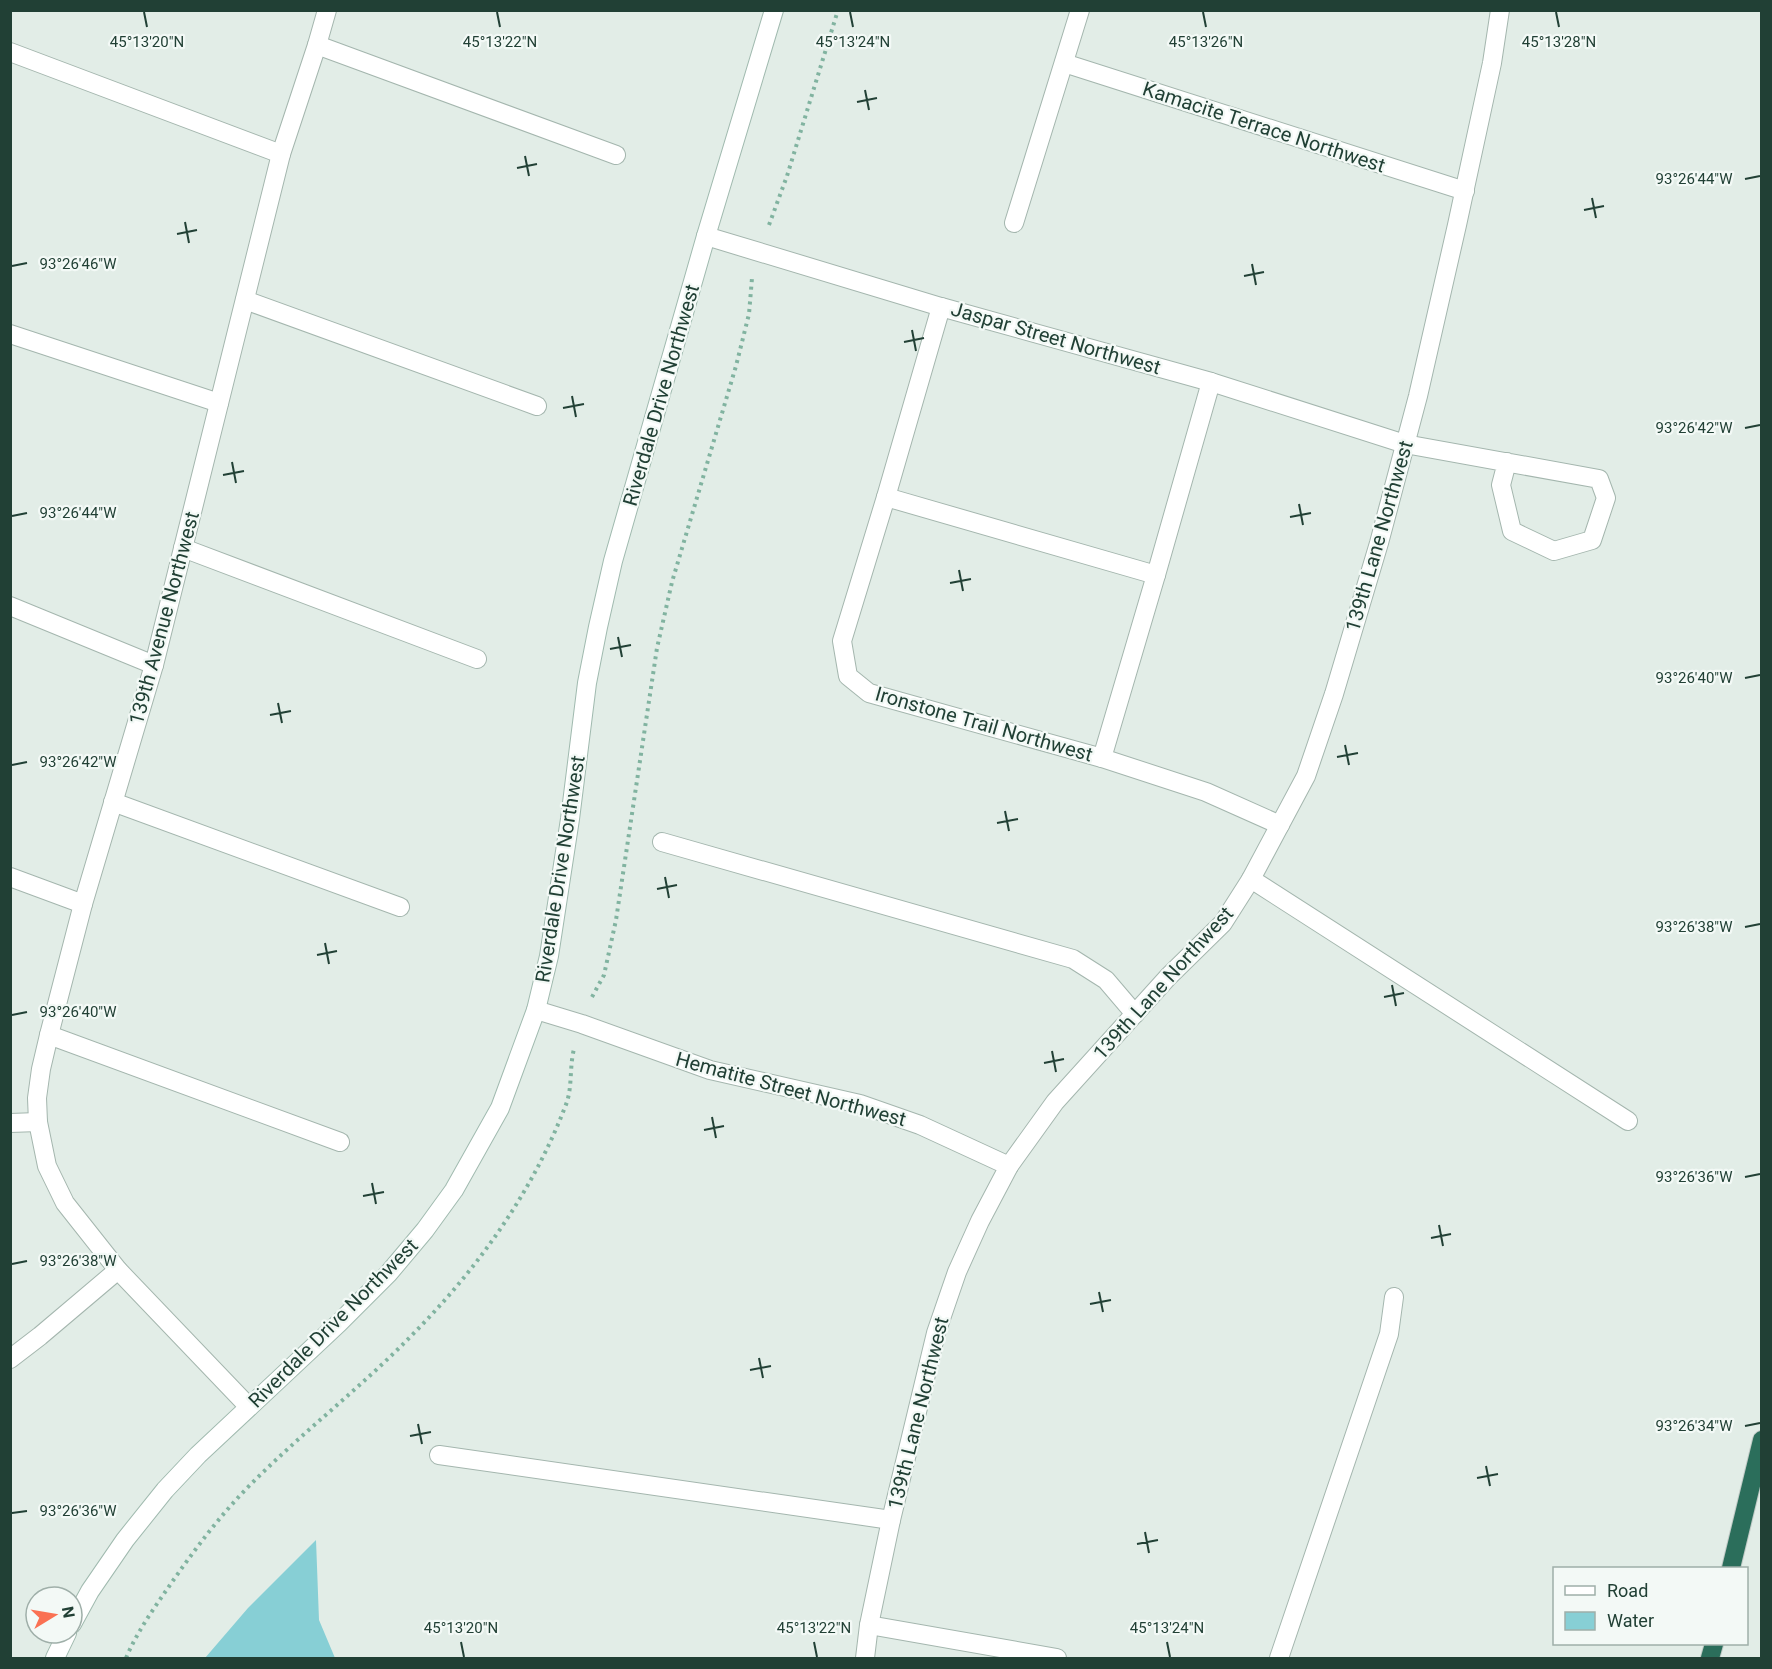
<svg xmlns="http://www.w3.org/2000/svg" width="1772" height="1669" viewBox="0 0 1772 1669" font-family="Roboto,sans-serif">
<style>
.water{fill:#87cfd5}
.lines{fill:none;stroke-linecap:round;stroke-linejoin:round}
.lane-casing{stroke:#a4b6ae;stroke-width:20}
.street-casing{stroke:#a4b6ae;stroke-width:20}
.secondary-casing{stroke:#a0baaf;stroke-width:20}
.highway-casing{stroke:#c1cac6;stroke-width:20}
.path{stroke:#81b3a0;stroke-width:4;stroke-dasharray:3 4.5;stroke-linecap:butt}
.lane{stroke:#fff;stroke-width:18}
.street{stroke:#fff;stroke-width:18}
.secondary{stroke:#fff;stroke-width:18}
.highway{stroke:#2b6e5b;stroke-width:18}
.ticks{fill:none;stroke:#214035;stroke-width:2}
.labels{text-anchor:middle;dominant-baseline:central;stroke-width:4.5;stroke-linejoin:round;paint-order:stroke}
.street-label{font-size:20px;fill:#214035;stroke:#f3f9f6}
.ticks-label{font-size:15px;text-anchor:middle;fill:#214035;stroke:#f3f9f6;stroke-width:4.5;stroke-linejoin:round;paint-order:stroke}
</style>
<rect width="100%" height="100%" fill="#e2ede7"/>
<!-- water -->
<path class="water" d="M316,1540L319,1620L335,1658H205L248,1608Z"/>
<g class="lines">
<defs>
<g id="lane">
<path d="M317,45L616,155"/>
<path d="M10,52L281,154"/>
<path d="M245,300L537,406"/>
<path d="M10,334L219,403"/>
<path d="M886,497L1156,575"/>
<path d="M183,548L477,659"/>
<path d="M10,606L154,665"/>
<path d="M1102,758L1156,575L1211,382"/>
<path d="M113,802L400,907"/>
<path d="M662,842L1073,959L1106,980L1135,1014"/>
<path d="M10,877L83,904"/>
<path d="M49,1035L340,1142"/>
<path d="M10,1123L38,1122"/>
<path d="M10,1359L40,1336L118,1270"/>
<path d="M439,1455L891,1520"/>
<path d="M1279,1658L1389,1334L1394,1297"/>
</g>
<g id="street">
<path d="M1064,63L1465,191"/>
<path d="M1014,223L1080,10"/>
<path d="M706,236L941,307L1211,382L1405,444L1599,479L1606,498L1592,540L1554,551L1512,531L1501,485L1507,462"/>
<path d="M941,307L886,497L842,641L848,676L869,693L1102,758L1206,792L1280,825"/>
<path d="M1251,879L1628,1121"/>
<path d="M536,1010L582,1024L710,1070L860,1104L920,1125L1009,1166"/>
<path d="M249,1407L118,1270L65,1203L47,1166L38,1122L37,1098L41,1069L49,1035L83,904L154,665L281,154L317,45L327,10"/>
<path d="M869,1625L1057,1658"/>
<path d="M865,1658L869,1625L891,1520L936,1333L957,1272L980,1221L1009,1166L1055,1102L1168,977L1223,923L1251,879L1306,776L1334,694L1379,543L1418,396L1457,225L1492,63L1500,10"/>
</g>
<g id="secondary">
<path d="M72,1624L90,1591L125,1540L165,1490L198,1455L339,1323L388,1274L425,1230L454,1190L500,1108L536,1010L549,956L570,819L587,683L598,627L613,561L706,236L774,10"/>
<path d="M55,1658L67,1633"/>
</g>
<g id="highway">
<path d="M1731,1568L1762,1440"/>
<path d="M1710,1658L1714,1644"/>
</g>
</defs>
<!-- lane casing -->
<use href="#lane" class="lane-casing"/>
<!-- street casing -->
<use href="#street" class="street-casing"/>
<!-- secondary casing -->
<use href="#secondary" class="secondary-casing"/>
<!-- highway casing -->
<use href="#highway" class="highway-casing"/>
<!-- path -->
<g class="path">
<path d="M769,225L787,176L838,10"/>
<path d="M592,997L604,975L616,920L657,648L672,582L736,366L749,314L752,278"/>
<path d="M126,1658C137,1632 154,1608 170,1585C195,1549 221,1514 252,1483C305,1430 364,1385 415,1332C478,1268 533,1191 565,1107C573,1089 569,1068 574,1049"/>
</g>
<!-- lane -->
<use href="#lane" class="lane"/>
<!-- street -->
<use href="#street" class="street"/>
<!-- secondary -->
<use href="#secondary" class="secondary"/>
<!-- highway -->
<use href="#highway" class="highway"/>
</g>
<!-- ticks -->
<path class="ticks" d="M144,12L147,27M497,12L500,27M850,12L853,27M1203,12L1206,27M1556,12L1559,27M865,90L869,110M857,102L877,98M525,156L529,176M517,168L537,164M1745,179L1760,176M1592,198L1596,218M1584,210L1604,206M185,222L189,243M177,234L197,230M1252,264L1256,285M12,266L27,263M1244,276L1264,272M912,330L916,351M904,342L924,338M572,396L576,417M563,408L584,404M1745,428L1760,425M232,462L236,483M223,475L244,471M1299,504L1303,525M12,516L27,513M1290,517L1311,513M959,570L963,591M950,583L971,579M618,637L622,657M610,649L631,645M1745,678L1760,675M278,703L282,723M270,715L291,711M1345,745L1349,765M1337,757L1358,753M12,765L27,762M1005,811L1009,831M997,823L1018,819M665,877L669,898M657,889L677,885M1745,927L1760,924M325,943L329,964M317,955L337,951M1392,985L1396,1006M1384,997L1404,993M12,1015L27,1012M1052,1051L1056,1072M1044,1063L1064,1059M712,1117L716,1138M704,1130L724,1126M1745,1177L1760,1174M372,1183L376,1204M363,1196L384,1192M1439,1225L1443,1246M1431,1238L1451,1234M12,1264L27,1261M1099,1292L1103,1312M1090,1304L1111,1300M759,1358L763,1378M750,1370L771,1366M418,1424L422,1444M1745,1426L1760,1423M410,1436L431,1432M1486,1466L1490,1486M1477,1478L1498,1474M12,1513L27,1511M1145,1532L1149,1553M1137,1544L1158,1540M461,1642L464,1657M814,1642L817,1657M1167,1642L1170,1657"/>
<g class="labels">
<!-- street labels -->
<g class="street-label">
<text transform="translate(1264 127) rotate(18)">Kamacite Terrace Northwest</text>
<text transform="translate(1056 338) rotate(16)">Jaspar Street Northwest</text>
<text transform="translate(661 395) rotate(-74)">Riverdale Drive Northwest</text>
<text transform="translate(1379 536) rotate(-74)">139th Lane Northwest</text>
<text transform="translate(164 618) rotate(-75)">139th Avenue Northwest</text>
<text transform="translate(984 724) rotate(16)">Ironstone Trail Northwest</text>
<text transform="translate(560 869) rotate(-81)">Riverdale Drive Northwest</text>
<text transform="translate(1163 983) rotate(-48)">139th Lane Northwest</text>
<text transform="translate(791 1089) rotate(15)">Hematite Street Northwest</text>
<text transform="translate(333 1323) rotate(-45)">Riverdale Drive Northwest</text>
<text transform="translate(918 1413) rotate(-76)">139th Lane Northwest</text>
</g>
</g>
<g class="ticks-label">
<text x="147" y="47">45°13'20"N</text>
<text x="500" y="47">45°13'22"N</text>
<text x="853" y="47">45°13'24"N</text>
<text x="1206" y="47">45°13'26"N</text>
<text x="1559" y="47">45°13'28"N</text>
<text x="1694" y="184">93°26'44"W</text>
<text x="78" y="269">93°26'46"W</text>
<text x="1694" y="433">93°26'42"W</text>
<text x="78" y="518">93°26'44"W</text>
<text x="1694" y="683">93°26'40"W</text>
<text x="78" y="767">93°26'42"W</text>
<text x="1694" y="932">93°26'38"W</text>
<text x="78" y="1017">93°26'40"W</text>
<text x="1694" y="1182">93°26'36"W</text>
<text x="78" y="1266">93°26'38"W</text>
<text x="1694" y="1431">93°26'34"W</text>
<text x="78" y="1516">93°26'36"W</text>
<text x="461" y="1633">45°13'20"N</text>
<text x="814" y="1633">45°13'22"N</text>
<text x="1167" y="1633">45°13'24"N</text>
</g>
<!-- border -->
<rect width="1772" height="1669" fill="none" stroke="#214035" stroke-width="24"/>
<!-- legend -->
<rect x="1553" y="1567" width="195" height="78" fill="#f3f9f6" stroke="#9fafa9" stroke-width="1.5"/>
<rect x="1565" y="1586" width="30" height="9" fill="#ffffff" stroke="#9fafa9" stroke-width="1.5"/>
<text x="1607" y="1597" font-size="18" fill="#214035">Road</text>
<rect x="1565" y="1612" width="30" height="18" fill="#87cfd5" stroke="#9fafa9" stroke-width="1.5"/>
<text x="1607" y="1627" font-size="18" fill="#214035">Water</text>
<!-- north arrow -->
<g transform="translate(54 1615) rotate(79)"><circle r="28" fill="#f3f9f6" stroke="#9fafa9" stroke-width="1.5"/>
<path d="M0-4.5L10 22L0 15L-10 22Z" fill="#fa7153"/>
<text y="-9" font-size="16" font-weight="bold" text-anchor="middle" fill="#214035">N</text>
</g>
</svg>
